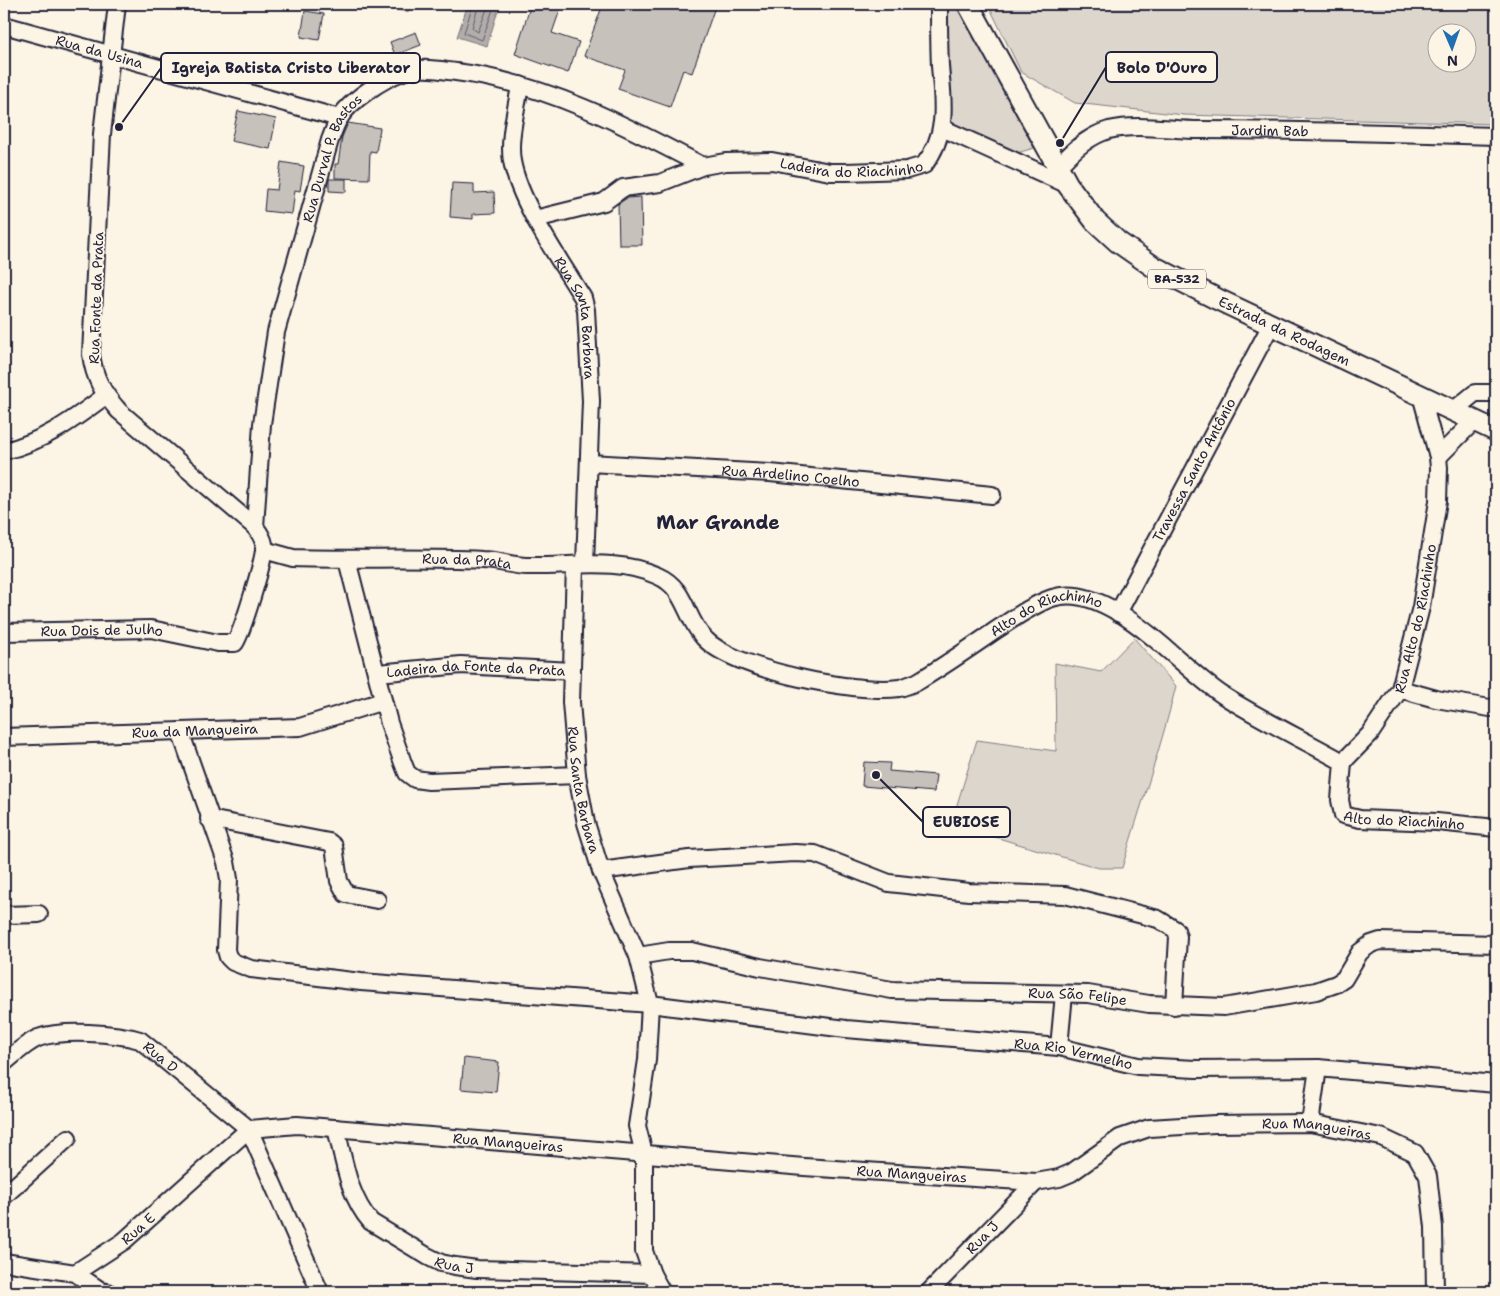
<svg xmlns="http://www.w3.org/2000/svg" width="1500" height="1296" viewBox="0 0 1500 1296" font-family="'Shantell Sans',sans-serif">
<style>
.green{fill:#dcd6cc;stroke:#7f7c84;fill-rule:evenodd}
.water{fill:#b2adab;stroke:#78757e}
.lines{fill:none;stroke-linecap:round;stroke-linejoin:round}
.shore{stroke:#5c5a68;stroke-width:1}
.building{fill:#c6c1bb;stroke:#22223b}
.minor-casing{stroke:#22223b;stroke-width:20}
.major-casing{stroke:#22223b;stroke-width:24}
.minor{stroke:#fcf5e5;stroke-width:16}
.major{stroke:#fcf5e5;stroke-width:20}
.labels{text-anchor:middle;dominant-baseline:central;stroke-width:4;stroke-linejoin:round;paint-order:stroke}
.shield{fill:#fcf5e5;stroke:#63616e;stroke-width:1}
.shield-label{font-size:12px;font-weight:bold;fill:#22223b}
.street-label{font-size:14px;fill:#22223b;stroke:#fcf5e5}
.district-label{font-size:19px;font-weight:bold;fill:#22223b;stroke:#fcf5e5}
.leader{fill:none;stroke:#22223b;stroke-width:2}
.callout-dot{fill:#22223b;stroke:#fcf5e5;stroke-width:2}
.callout{fill:#fcf5e5;stroke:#22223b;stroke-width:2}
.callout-label{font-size:15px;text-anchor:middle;font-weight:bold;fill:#22223b}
</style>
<rect width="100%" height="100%" fill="#fcf5e5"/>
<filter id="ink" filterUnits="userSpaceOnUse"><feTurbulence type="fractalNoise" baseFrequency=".02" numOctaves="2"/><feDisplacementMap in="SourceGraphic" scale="10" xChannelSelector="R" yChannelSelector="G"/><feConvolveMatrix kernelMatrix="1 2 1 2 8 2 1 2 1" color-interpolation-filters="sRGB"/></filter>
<g filter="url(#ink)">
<!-- green -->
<g class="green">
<path d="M366,4H409L408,12Z"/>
<path d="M944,4H957L1034,148L1017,153L951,129L944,63Z"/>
<path d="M988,4H1496V124L1184,115L1075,103L1021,72ZM1438,32H1468V62H1438Z"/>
<path d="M1134,638L1176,686C1161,748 1140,807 1122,868H1099L951,824L977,740L1056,751L1055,663L1101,672Z"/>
</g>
<!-- water -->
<path class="water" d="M468,4H500L487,46L457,37Z"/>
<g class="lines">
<!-- shore -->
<g class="shore">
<path d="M473,4L464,33L482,40L495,4"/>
<path d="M479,4L472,28L478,32L489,4"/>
</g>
</g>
<!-- building -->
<g class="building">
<path d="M531,4H562L552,33L579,42L568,73L515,54Z"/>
<path d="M603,4H716L692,73L683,70L670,107L618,89L625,70L584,56Z"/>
<path d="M305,11L324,14L319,40L301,37Z"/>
<path d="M416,32L421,45L395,55L390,42Z"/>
<path d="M238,111L276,119L270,149L231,141Z"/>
<path d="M348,123L380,128L376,152L370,151L369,179L335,178V164H338L342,137Z"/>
<path d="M281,162L304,166L300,191L295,190L292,214L264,211L266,189L277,190Z"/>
<path d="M329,179H346V192L329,191Z"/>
<path d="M452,183L474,184V193L494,192L495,213L473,214V219L450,217Z"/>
<path d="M641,197L642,245H619L618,204L627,198Z"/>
<path d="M864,762L890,763L889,771L936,775L934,792L862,786Z"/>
<path d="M464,1058L499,1062L496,1092L461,1089Z"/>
</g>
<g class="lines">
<defs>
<g id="minor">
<path id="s1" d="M4,25L339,118"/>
<path id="s2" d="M520,85C517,108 508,138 512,161C519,202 561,262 583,298L586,310L591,401L585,564"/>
<path d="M942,128L1068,185"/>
<path id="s3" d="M1058,167C1072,151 1088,136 1109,130C1137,123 1171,130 1200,130C1299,130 1398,133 1496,136"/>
<path id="s4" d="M535,219L604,202L623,188L660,183L703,166L726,162L772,161L830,172H846L907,170L924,165C949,133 943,102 940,66C939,45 939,24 939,4"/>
<path d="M1454,410L1475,393H1496"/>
<path d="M4,451C43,442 73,420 105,396"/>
<path d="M1438,457L1475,420"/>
<path id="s5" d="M589,463L770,473L992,495"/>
<path id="s6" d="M255,527L262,424L276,332L330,140C333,133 335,125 339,119C349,101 384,78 403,72C419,66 439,70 456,72C545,83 625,125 703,166"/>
<path id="s7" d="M264,550L293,558C356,560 419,557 482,560C498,560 512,566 527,566C572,567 616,557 658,576C686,588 685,618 704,638C733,670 857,694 899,688C905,687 911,684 917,682C944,666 970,648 996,630C1013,619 1032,605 1052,598C1109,579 1181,669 1224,696C1262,720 1304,740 1343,762"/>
<path d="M347,560L389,723L403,763L407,773L415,779L429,781L577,775"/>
<path id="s8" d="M575,565L571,702L577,775L586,823L601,871L638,956L650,1004L647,1060L637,1126L644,1154V1251L652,1274L662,1292"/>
<path id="s9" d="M1118,613L1271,325"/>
<path id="s10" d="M4,632L151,629L218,643H235C242,632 266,556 264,544C263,538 259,532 255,527L119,411C103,393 94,378 91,354L102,134L117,4"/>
<path id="s11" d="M378,673L461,665L572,671"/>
<path d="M1400,689L1436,699L1490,708L1496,707"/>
<path id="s12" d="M180,731L226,862L229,879L226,950L228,957L233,962L251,969L361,982L650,1004L846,1029L1059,1047L1138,1066L1196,1069L1318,1068L1496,1084"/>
<path id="s13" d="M4,737L300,727L383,701"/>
<path id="s14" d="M1343,762L1370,734L1400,689L1421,607L1438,501L1439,468L1438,457L1421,395"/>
<path id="s15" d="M1343,762L1340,800L1343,815L1360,819L1437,822L1496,828"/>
<path d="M209,819L329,842L334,846L339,881L346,894L377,900"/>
<path d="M601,871L689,859L795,853L815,854L889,883L969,892L1065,895L1158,919L1176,930L1178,937L1174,1006"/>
<path d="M4,915L39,914"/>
<path id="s16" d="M638,956L669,951H692L760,967L892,990L1088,994L1149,1004L1224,1007L1316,991L1336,984L1344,979L1360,952L1371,944L1380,941L1496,944"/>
<path d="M1059,1047L1064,994"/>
<path id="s17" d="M4,1063C14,1055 26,1043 38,1038C62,1029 116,1033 140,1040L249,1129L320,1292"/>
<path d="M1310,1123L1318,1068"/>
<path id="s18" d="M336,1128C344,1160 348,1196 371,1222L427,1256L441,1263L455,1266L477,1269L652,1274"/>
<path id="s19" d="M249,1129L297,1125L804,1167L1036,1182L1059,1178L1071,1173L1120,1138L1149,1128L1215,1124L1310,1123L1381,1137L1415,1153L1428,1176L1434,1227L1435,1292"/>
<path d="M4,1196L68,1138"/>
<path id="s20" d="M4,1262L75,1273L124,1241L249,1129"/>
<path d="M75,1273L103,1292H108"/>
<path id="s21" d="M929,1292L1036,1182"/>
</g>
<g id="major">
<path id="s22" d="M968,4L1068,185L1095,221L1118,242L1154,267L1217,299L1496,431"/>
</g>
</defs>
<!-- minor casing -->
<use href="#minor" class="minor-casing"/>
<!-- major casing -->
<use href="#major" class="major-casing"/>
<!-- minor -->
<use href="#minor" class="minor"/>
<!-- major -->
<use href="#major" class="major"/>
</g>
</g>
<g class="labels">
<!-- shield labels -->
<rect class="shield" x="1148" y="269.5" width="58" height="19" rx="4"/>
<g class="shield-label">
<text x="1177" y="279">BA-532</text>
</g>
<!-- street labels -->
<g class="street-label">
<text stroke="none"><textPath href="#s1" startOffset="99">Rua da Usina</textPath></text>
<text stroke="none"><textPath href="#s3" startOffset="225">Jardim Bab</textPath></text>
<text stroke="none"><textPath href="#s6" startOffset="380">Rua Durval P. Bastos</textPath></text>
<text stroke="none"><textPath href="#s4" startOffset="328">Ladeira do Riachinho</textPath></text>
<text transform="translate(96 298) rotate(-88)">Rua Fonte da Prata</text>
<text stroke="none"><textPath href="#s2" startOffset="249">Rua Santa Barbara</textPath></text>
<text stroke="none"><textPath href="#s22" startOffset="472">Estrada da Rodagem</textPath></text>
<text stroke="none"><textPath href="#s9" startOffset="162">Travessa Santo Antônio</textPath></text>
<text stroke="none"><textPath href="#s5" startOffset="202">Rua Ardelino Coelho</textPath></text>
<text stroke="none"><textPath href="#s7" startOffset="204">Rua da Prata</textPath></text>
<text stroke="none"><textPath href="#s14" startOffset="165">Rua Alto do Riachinho</textPath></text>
<text stroke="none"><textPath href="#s7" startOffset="850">Alto do Riachinho</textPath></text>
<text stroke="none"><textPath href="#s10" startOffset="98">Rua Dois de Julho</textPath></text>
<text stroke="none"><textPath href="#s11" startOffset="98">Ladeira da Fonte da Prata</textPath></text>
<text stroke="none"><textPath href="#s13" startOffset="191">Rua da Mangueira</textPath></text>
<text stroke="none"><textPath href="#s8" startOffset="226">Rua Santa Barbara</textPath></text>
<text stroke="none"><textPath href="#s15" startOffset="115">Alto do Riachinho</textPath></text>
<text stroke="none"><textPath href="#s16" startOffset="444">Rua São Felipe</textPath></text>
<text stroke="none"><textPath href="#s12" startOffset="1088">Rua Rio Vermelho</textPath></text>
<text stroke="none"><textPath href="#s17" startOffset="172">Rua D</textPath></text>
<text stroke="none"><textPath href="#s19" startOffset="1085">Rua Mangueiras</textPath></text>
<text stroke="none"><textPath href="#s19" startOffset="260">Rua Mangueiras</textPath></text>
<text stroke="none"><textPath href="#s19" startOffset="665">Rua Mangueiras</textPath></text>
<text stroke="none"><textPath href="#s20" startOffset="149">Rua E</textPath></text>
<text stroke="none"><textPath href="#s21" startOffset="76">Rua J</textPath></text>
<text stroke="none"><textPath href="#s18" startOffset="196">Rua J</textPath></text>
</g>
<!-- district labels -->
<g class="district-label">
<text x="718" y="522">Mar Grande</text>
</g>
</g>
<!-- callouts -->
<path class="leader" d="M1060 143L1106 67M119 127L161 68M876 775L923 822"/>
<g class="callout-dot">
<circle cx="1060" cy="143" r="5"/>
<circle cx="119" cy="127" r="5"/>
<circle cx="876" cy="775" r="5"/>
</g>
<g class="callout">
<rect x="1106" y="52" width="111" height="30" rx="5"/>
<rect x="161" y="53" width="259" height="30" rx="5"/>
<rect x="923" y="807" width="87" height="30" rx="5"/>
</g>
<g class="callout-label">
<text x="1162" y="73">Bolo D'Ouro</text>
<text x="291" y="73">Igreja Batista Cristo Liberator</text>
<text x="966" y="827">EUBIOSE</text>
</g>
<!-- margin -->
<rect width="1500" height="1296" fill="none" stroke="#fcf5e5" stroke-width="20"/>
<rect x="10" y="10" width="1480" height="1276" fill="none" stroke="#22223b" stroke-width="2" filter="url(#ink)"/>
<!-- north arrow -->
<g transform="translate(1452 48) rotate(178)"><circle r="24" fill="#fcf5e5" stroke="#a5a1a1"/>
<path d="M0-4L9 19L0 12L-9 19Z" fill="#1f6fb2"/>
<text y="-8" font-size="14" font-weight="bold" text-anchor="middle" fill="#22223b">N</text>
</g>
</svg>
